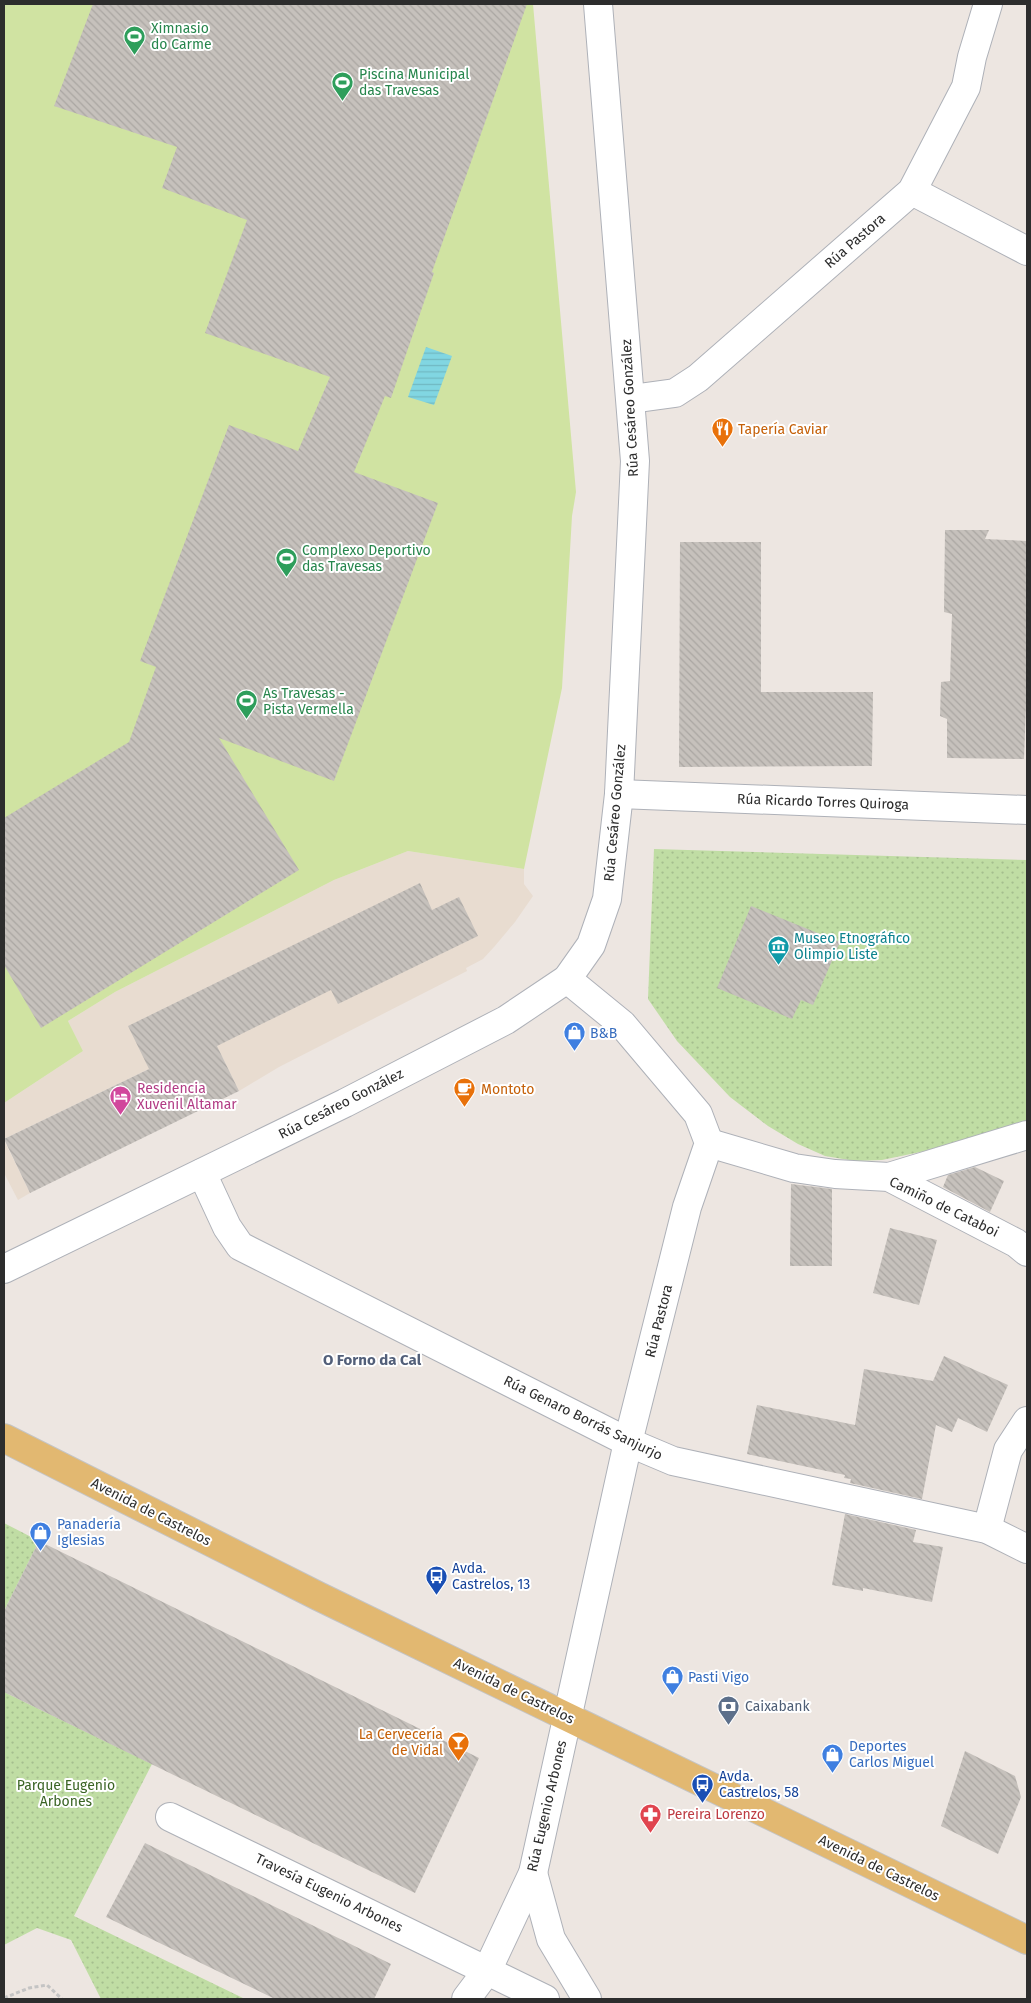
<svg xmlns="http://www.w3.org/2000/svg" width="1031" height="2003" viewBox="0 0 1031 2003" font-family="'Fira Sans',sans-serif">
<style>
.education{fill:#e8dcd0}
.park{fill:url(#park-dots)}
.pitch{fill:#d0e3a2}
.water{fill:url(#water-rules)}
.building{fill:url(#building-back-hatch)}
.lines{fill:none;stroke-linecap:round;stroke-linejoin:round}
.minor-casing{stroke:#aeb1b8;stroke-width:30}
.primary-casing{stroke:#c4c4c4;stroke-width:30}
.path{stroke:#c4c4c4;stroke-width:3;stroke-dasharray:4 2.5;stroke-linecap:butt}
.minor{stroke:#fff;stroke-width:28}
.primary{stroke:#e2b871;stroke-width:28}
.labels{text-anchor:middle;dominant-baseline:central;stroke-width:4;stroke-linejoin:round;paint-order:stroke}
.leisure-label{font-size:14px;fill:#27864d;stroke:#fff;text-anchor:start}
.street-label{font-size:14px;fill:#2d2d2d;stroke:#fff}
.food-label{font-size:14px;fill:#c56008;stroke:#fff;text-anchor:start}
.culture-label{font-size:14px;fill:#0d838f;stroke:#fff;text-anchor:start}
.shop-label{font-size:14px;fill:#366cbe;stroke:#fff;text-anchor:start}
.hotel-label{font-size:14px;fill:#b23c85;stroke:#fff;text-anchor:start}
.transit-label{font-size:14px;fill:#164399;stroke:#fff;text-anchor:start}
.service-label{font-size:14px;fill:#4e5e75;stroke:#fff;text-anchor:start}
.park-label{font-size:14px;fill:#3a6424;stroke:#fff}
.health-label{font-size:14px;fill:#be3a42;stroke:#fff;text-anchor:start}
.neighbourhood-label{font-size:15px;font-weight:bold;fill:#525f79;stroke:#fff}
</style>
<defs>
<pattern id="park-dots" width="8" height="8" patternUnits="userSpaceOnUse" patternTransform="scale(1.25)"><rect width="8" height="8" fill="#c0dda4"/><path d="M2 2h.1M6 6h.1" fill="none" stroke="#a5be8e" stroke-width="1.8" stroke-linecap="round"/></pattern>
<pattern id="water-rules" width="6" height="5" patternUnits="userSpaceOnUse" patternTransform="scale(1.25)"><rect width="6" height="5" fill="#81d6e2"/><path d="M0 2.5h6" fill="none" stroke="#70b8c2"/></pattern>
<pattern id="building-back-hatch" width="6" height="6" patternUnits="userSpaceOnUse" patternTransform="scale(1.25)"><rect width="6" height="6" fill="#c6c1bc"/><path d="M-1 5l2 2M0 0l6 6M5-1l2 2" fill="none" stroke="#aaa6a2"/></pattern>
</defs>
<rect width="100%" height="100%" fill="#ede6e1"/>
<!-- education -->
<g class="education">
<path d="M408,851L524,869V884L533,896L515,922L494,947L483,959L466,968L467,971L279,1067L239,1091L213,1038L4,1139V1103L83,1051L68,1021L115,992L334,880Z"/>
<path d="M4,1140L30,1193L18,1200L4,1173Z"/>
</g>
<!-- park -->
<g class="park">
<path d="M654,849L1027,860V1122L925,1151L882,1160L855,1161L825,1156L798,1144L768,1126L730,1097L677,1041L648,999Z"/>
<path d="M4,1523L39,1541L4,1611Z"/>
<path d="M4,1692L152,1764L74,1916L245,1999H101L71,1940L37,1928L4,1945Z"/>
</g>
<!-- pitch -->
<path class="pitch" d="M4,4H533L576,492L572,516L562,688L524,869L408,851L334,880L115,992L68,1021L83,1051L4,1103Z"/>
<!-- water -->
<path class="water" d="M426,347L452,356L434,405L408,397Z"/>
<!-- building -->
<g class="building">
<path d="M93,4H527L432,272L434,273L391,398L385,396L354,472L438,503L334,781L219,738L299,870L41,1028L4,965V818L129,742L156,667L140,661L229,425L298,451L330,377L205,333L247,220L162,188L177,147L54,106Z"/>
<path d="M945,530H989L985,539L1027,541V679L1024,759L947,758V719L940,716L941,682L950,681L952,614L944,612Z"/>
<path d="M680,542H761V692H873L872,766L679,767Z"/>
<path d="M420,883L432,910L459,897L478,936L338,1004L331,990L217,1046L239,1091L30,1193L4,1139L149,1069L128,1026Z"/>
<path d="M751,906L840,942L813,1005L801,1000L792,1019L717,988Z"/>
<path d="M975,1167L1004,1181L990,1212L943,1187L948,1175Z"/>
<path d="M791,1184L832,1189V1266H790Z"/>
<path d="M890,1228L937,1240L919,1305L873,1293Z"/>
<path d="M944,1356L1008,1385L987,1432L958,1418L952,1432L936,1425L922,1499L850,1483L851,1479L844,1478L845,1475L747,1454L757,1405L855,1425L864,1369L933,1381Z"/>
<path d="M845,1514L916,1530L913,1542L943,1547L932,1602L863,1588V1591L832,1585Z"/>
<path d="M39,1541L479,1758L415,1893L4,1692V1611Z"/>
<path d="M965,1751L1015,1776L1021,1797L998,1854L941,1826Z"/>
<path d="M145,1843L391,1964L374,1999H275L106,1917Z"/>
</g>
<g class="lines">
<defs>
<g id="minor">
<path d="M912,191L1027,251"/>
<path d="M631,399L675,393L698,378L912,191L966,87L972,57L988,4"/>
<path d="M619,794L1027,810"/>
<path d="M709,1143L794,1168L835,1174L889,1177L1016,1243L1027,1252"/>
<path d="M202,1173L227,1227L240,1246L628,1442L673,1461L987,1529L1027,1549"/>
<path d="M889,1177L1027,1135"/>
<path d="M4,1269L345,1103L506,1020L567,979L591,945L607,899L619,794L635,461L598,4"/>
<path d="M987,1529L1008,1450L1027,1421"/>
<path d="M170,1817L545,1999"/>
<path d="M533,1873L551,1939L587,1999"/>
<path d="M466,1999L487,1971L533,1873L628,1442L687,1207L709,1143L698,1114L622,1024L567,979"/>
</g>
<path id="primary" d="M4,1438L318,1596L1027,1940"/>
</defs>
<!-- minor casing -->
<use href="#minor" class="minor-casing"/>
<!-- primary casing -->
<use href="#primary" class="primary-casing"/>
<!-- path -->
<path class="path" d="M4,1998L29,1988L47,1985L62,1999"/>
<!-- minor -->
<use href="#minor" class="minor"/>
<!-- primary -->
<use href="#primary" class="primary"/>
</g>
<!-- icons -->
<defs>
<symbol id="stadium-pin" viewBox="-11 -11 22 30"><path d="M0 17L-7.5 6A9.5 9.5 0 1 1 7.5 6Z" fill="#2e9e5b" stroke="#fff"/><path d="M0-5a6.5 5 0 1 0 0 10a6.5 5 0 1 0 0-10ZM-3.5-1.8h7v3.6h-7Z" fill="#fff"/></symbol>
<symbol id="restaurant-pin" viewBox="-11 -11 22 30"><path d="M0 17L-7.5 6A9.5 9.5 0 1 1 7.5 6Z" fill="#e8710a" stroke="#fff"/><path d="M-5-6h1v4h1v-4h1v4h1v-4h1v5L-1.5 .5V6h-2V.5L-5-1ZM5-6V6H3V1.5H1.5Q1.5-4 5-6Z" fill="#fff"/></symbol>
<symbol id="museum-pin" viewBox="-11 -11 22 30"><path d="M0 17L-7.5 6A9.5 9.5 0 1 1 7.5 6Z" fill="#0f9aa8" stroke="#fff"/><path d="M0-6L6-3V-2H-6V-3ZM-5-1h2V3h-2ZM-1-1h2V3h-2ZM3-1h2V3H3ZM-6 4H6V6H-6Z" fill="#fff"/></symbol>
<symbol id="shop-pin" viewBox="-11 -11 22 30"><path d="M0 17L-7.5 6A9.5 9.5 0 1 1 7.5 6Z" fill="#3f7fe0" stroke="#fff"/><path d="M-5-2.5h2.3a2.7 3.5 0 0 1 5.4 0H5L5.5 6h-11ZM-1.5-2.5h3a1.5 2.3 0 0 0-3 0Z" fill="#fff"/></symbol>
<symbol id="cafe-pin" viewBox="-11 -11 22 30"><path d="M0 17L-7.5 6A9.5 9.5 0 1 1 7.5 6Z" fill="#e8710a" stroke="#fff"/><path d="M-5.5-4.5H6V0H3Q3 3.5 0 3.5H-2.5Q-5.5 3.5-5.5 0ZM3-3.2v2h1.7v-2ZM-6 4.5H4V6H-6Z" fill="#fff"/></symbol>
<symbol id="hotel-pin" viewBox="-11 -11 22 30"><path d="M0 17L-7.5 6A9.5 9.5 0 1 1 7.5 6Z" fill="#d1479c" stroke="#fff"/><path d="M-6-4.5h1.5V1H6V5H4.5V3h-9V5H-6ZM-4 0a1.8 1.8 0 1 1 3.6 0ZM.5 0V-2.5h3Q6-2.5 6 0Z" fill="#fff"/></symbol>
<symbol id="bus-pin" viewBox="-11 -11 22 30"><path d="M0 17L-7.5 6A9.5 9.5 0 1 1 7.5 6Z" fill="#1a4fb4" stroke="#fff"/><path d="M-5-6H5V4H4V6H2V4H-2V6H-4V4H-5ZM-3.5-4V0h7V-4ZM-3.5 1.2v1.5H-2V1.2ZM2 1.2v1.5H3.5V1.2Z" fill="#fff"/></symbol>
<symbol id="bank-pin" viewBox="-11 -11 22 30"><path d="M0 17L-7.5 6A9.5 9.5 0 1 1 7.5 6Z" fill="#5c6f8a" stroke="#fff"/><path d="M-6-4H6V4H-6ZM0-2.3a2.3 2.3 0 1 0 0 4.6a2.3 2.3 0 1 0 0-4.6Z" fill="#fff"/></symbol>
<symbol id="bar-pin" viewBox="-11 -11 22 30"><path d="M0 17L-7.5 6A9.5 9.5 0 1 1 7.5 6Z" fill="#e8710a" stroke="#fff"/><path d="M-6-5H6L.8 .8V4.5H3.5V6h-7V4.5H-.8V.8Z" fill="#fff"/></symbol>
<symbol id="pharmacy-pin" viewBox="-11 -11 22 30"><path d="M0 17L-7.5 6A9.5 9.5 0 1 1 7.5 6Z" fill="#e0444e" stroke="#fff"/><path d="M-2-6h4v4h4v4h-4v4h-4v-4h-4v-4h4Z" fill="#fff"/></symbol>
</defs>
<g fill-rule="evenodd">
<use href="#stadium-pin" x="122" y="24" width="25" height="34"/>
<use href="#stadium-pin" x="330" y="70" width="25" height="34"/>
<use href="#restaurant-pin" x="710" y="416" width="25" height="34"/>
<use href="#stadium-pin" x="274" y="546" width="25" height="34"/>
<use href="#stadium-pin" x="234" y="688" width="25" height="34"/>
<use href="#museum-pin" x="766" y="934" width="25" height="34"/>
<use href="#shop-pin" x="562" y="1020" width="25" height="34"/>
<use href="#cafe-pin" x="452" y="1076" width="25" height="34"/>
<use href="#hotel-pin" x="108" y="1084" width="25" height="34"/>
<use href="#shop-pin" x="28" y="1520" width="25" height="34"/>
<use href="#bus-pin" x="424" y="1564" width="25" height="34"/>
<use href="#shop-pin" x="660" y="1664" width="25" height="34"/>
<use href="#bank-pin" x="716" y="1694" width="25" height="34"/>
<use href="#bar-pin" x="446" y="1730" width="25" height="34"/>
<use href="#shop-pin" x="820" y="1742" width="25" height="34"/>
<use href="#bus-pin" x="690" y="1772" width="25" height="34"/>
<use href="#pharmacy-pin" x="638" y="1802" width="25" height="34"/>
</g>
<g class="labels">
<!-- leisure labels -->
<g class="leisure-label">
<text x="151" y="28">Ximnasio<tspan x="151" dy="16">do Carme</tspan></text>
<text x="359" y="74">Piscina Municipal<tspan x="359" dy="16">das Travesas</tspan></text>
<text x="302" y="550">Complexo Deportivo<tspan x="302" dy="16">das Travesas</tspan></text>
<text x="263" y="693">As Travesas -<tspan x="263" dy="16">Pista Vermella</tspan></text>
</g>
<!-- street labels -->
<g class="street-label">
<text transform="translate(855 241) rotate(-41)">Rúa Pastora</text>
<text transform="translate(630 408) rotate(-93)">Rúa Cesáreo González</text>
<text transform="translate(823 802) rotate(2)">Rúa Ricardo Torres Quiroga</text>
<text transform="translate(615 813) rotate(-85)">Rúa Cesáreo González</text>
<text transform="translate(341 1104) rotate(-27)">Rúa Cesáreo González</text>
<text transform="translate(944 1207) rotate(26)">Camiño de Cataboi</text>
<text transform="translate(659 1321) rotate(-76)">Rúa Pastora</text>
<text transform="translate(583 1418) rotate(26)">Rúa Genaro Borrás Sanjurjo</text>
<text transform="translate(151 1512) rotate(27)">Avenida de Castrelos</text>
<text transform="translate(514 1691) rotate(26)">Avenida de Castrelos</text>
<text transform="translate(547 1806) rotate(-77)">Rúa Eugenio Arbones</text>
<text transform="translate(879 1868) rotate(26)">Avenida de Castrelos</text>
<text transform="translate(329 1893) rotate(26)">Travesía Eugenio Arbones</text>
</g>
<!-- food labels -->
<g class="food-label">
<text x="738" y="429">Tapería Caviar</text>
<text x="481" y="1089">Montoto</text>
<text x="443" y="1734" text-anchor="end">La Cervecería<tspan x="443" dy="16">de Vidal</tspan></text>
</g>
<!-- culture labels -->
<g class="culture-label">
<text x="794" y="938">Museo Etnográfico<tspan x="794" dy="16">Olimpio Liste</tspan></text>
</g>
<!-- shop labels -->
<g class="shop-label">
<text x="590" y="1033">B&amp;B</text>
<text x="57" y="1524">Panadería<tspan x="57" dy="16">Iglesias</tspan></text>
<text x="688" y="1677">Pasti Vigo</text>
<text x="849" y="1746">Deportes<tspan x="849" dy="16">Carlos Miguel</tspan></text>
</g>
<!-- hotel labels -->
<g class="hotel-label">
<text x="137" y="1088">Residencia<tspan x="137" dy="16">Xuvenil Altamar</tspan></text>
</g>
<!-- transit labels -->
<g class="transit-label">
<text x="452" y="1568">Avda.<tspan x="452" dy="16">Castrelos, 13</tspan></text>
<text x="719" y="1776">Avda.<tspan x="719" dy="16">Castrelos, 58</tspan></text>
</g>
<!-- service labels -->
<g class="service-label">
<text x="745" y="1706">Caixabank</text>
</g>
<!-- park labels -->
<g class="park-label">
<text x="66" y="1785">Parque Eugenio<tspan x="66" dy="16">Arbones</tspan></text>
</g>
<!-- health labels -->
<g class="health-label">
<text x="667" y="1814">Pereira Lorenzo</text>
</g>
<!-- neighbourhood labels -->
<g class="neighbourhood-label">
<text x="372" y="1360">O Forno da Cal</text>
</g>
</g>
<!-- border -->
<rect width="1031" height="2003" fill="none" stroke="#2d2d2d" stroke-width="10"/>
</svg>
